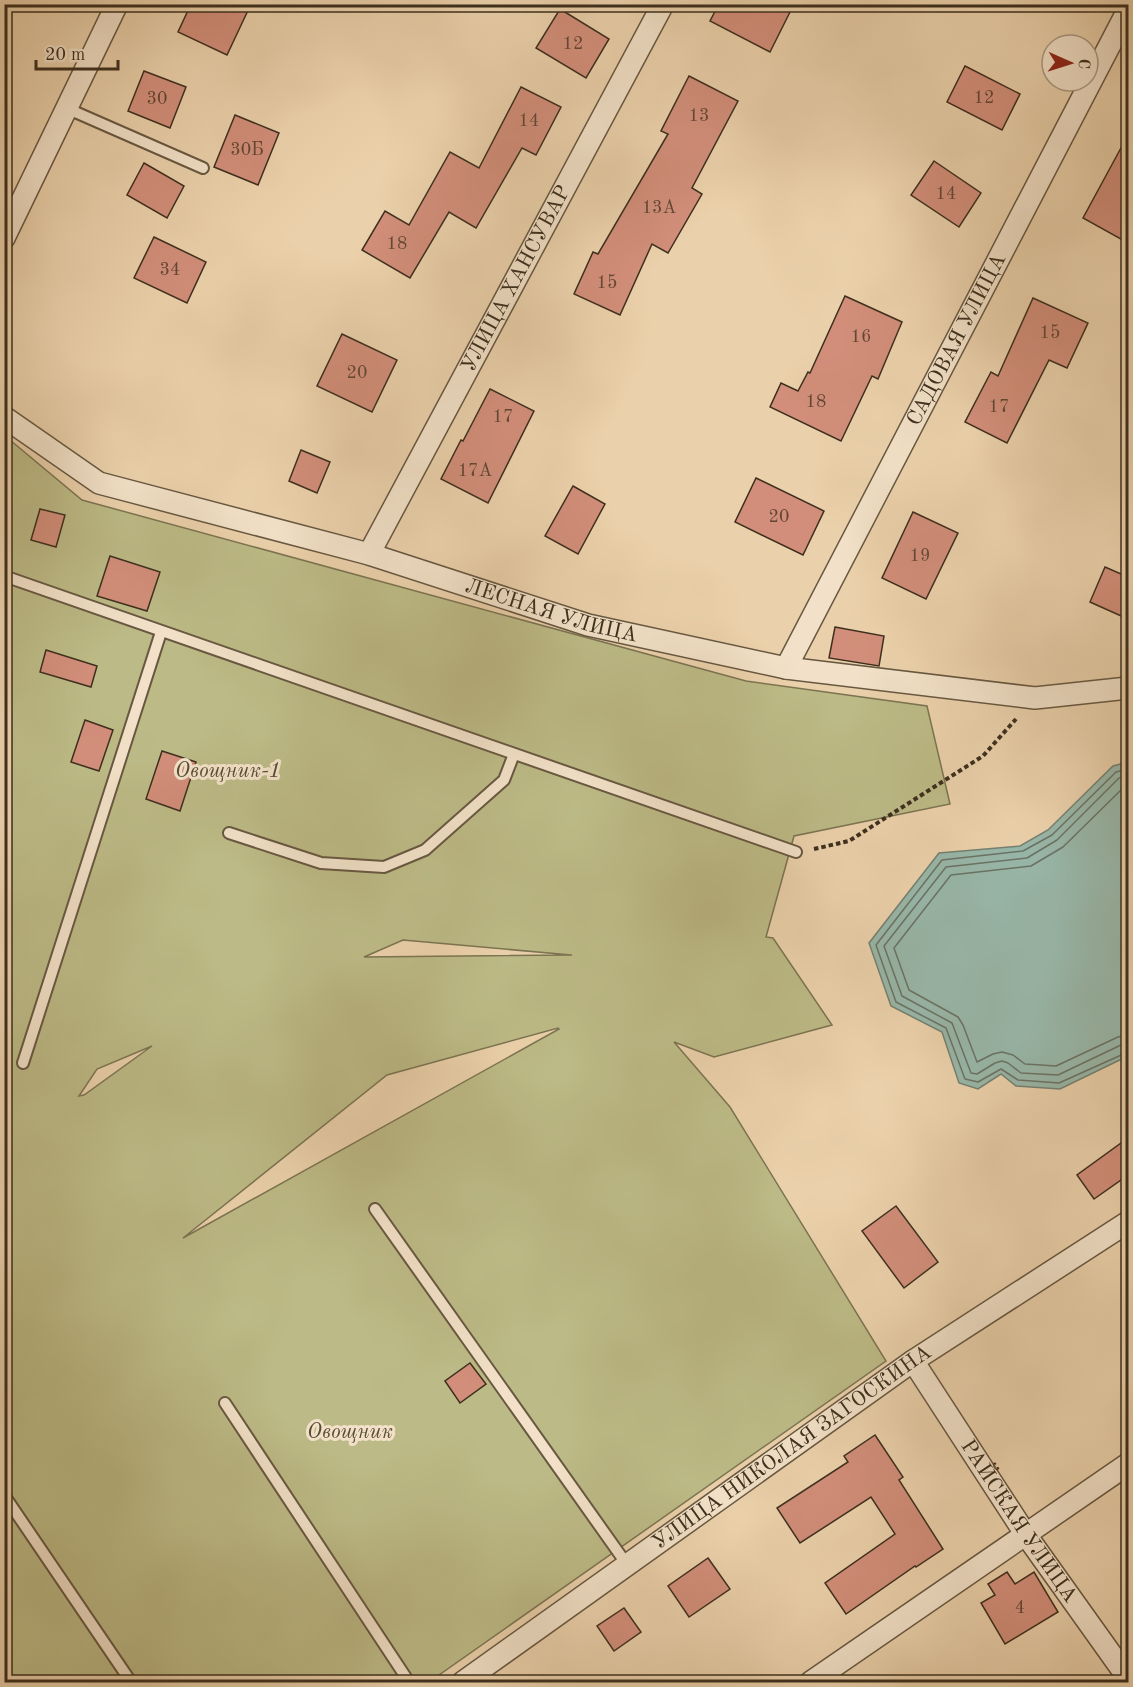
<svg xmlns="http://www.w3.org/2000/svg" width="1133" height="1687" viewBox="0 0 1133 1687" font-family="'Old Standard TT',serif">
<style>
.green{fill:#bcba86;stroke:#7c7452;stroke-width:1.5;fill-rule:evenodd}
.water{fill:#98b7a9;stroke:#748171;stroke-width:1.5}
.lines{fill:none;stroke-linecap:round;stroke-linejoin:round}
.shore{stroke:#6a7364;stroke-width:1.5}
.building{fill:#d28e7a;stroke:#3d2f1e;stroke-width:1.5}
.service-casing{stroke:#685841;stroke-width:14}
.minor-casing{stroke:#685841;stroke-width:24}
.path{stroke:#3d2f1e;stroke-width:4;stroke-dasharray:4.5 3;stroke-linecap:butt}
.service{stroke:#f2e1c8;stroke-width:10}
.minor{stroke:#f2e1c8;stroke-width:21}
.labels{text-anchor:middle;dominant-baseline:central;stroke-width:6;stroke-linejoin:round;paint-order:stroke}
.number-label{font-size:18px;fill:#624735}
.street-label{font-size:21px;fill:#3d2f1e;stroke:#f2e1c8}
.park-label{font-size:21px;font-style:italic;fill:#564b33;stroke:#f2e1c8}
</style>
<rect width="100%" height="100%" fill="#ebd1ab"/>
<filter id="stains"><feTurbulence type="fractalNoise" baseFrequency=".00333" numOctaves="4"/><feColorMatrix values="0 0 0 0 .2 0 0 0 0 .09 0 0 0 0 .02 0 0 0 .5 -.17"/></filter>
<radialGradient id="worn" r=".72"><stop offset=".6" stop-color="#630" stop-opacity="0"/><stop offset="1" stop-color="#630" stop-opacity=".3"/></radialGradient>
<!-- green -->
<path class="green" d="M4,435L82,500L746,681L927,706L950,804L794,836L766,937L773,938L832,1025L714,1057L674,1042L730,1107L886,1361L429,1682H5ZM403,940L571,955H572L364,957ZM558,1028L559,1029L183,1238L387,1075ZM152,1046L84,1095L79,1096L97,1069Z"/>
<!-- water -->
<path class="water" d="M1128,762V1056L1060,1089L1016,1086L1001,1074L978,1089L959,1083L942,1032L891,1006L869,943L939,853L1020,846L1048,830L1113,766Z"/>
<g class="lines">
<!-- shore -->
<g class="shore">
<path d="M1128,769L1116,772L1052,835L1023,851L942,860L876,945L896,1002L946,1028L965,1079L978,1082L1001,1069L1018,1080L1059,1083L1128,1052"/>
<path d="M1128,776L1119,778L1057,840L1027,858L946,867L884,946L902,996L952,1023L971,1073L977,1074L995,1063L1002,1061L1008,1063L1021,1073L1058,1075L1121,1045L1128,1044"/>
<path d="M1128,785L1124,787L1063,847L1031,866L951,875L894,948L909,990L958,1017L963,1025L977,1062L993,1054L1002,1052L1013,1055L1025,1064L1056,1066L1118,1037L1128,1035"/>
</g>
</g>
<!-- building -->
<g class="building">
<path d="M191,4H251L227,55L178,32Z"/>
<path d="M719,4H794L770,52L710,21Z"/>
<path d="M560,9L609,39L586,78L536,48Z"/>
<path d="M965,66L1020,94L1002,130L947,102Z"/>
<path d="M144,71L186,87L170,128L128,111Z"/>
<path d="M689,76L738,101L692,188L702,194L668,253L652,244L620,315L574,294L593,252L598,254L668,134L661,131Z"/>
<path d="M521,87L561,107L536,155L522,148L476,228L449,212L410,278L362,250L385,211L409,225L450,152L479,168Z"/>
<path d="M235,115L279,133L258,185L214,167Z"/>
<path d="M1128,135V243L1083,218Z"/>
<path d="M934,161L981,193L959,227L911,195Z"/>
<path d="M144,163L184,186L167,218L127,195Z"/>
<path d="M154,237L206,262L187,303L134,278Z"/>
<path d="M845,296L902,322L878,379L872,376L841,441L770,407L781,383L798,391L808,372L810,373Z"/>
<path d="M1033,298L1088,323L1067,368L1049,360L1007,443L965,422L991,372L998,376Z"/>
<path d="M342,334L397,360L372,412L317,386Z"/>
<path d="M490,389L534,411L488,503L441,479L461,440L463,441Z"/>
<path d="M301,450L330,462L317,493L289,481Z"/>
<path d="M756,478L824,511L803,555L735,522Z"/>
<path d="M573,486L605,504L578,554L545,536Z"/>
<path d="M40,509L65,515L56,547L31,540Z"/>
<path d="M913,512L958,533L926,599L882,578Z"/>
<path d="M110,556L160,572L147,611L97,596Z"/>
<path d="M1105,567L1128,577V619L1090,602Z"/>
<path d="M835,627L884,636L879,666L829,658Z"/>
<path d="M46,650L97,666L91,687L40,672Z"/>
<path d="M85,720L113,730L99,771L71,762Z"/>
<path d="M162,751L196,762L180,811L146,799Z"/>
<path d="M1128,1138V1175L1094,1199L1077,1175Z"/>
<path d="M896,1206L938,1262L904,1288L862,1231Z"/>
<path d="M470,1363L486,1384L460,1403L445,1381Z"/>
<path d="M875,1435L903,1477L899,1480L943,1549L916,1567L915,1566L846,1614L825,1583L895,1534L871,1497L800,1543L777,1508L848,1462L844,1456Z"/>
<path d="M708,1558L730,1589L689,1617L668,1586Z"/>
<path d="M1007,1572L1015,1584L1034,1572L1058,1612L1005,1644L981,1603L995,1595L988,1584Z"/>
<path d="M624,1608L641,1632L614,1651L597,1626Z"/>
</g>
<g class="lines">
<defs>
<g id="service">
<path d="M66,108L203,168"/>
<path d="M4,576L796,852"/>
<path d="M229,833L321,863L384,867L425,850L504,780L514,754"/>
<path d="M23,1063L161,632"/>
<path d="M375,1209L628,1566"/>
<path d="M225,1403L409,1682"/>
<path d="M4,1495L131,1682"/>
</g>
<g id="minor">
<path d="M4,238L117,4"/>
<path id="s1" d="M4,417L99,483L369,554L588,625L786,668L1035,698L1128,688"/>
<path id="s2" d="M369,554L663,4"/>
<path id="s3" d="M786,668L1128,10"/>
<path id="s4" d="M913,1361L1026,1535L1128,1678"/>
<path id="s5" d="M463,1682L913,1361L1128,1222"/>
<path d="M811,1682L1128,1464"/>
</g>
</defs>
<!-- service casing -->
<use href="#service" class="service-casing"/>
<!-- minor casing -->
<use href="#minor" class="minor-casing"/>
<!-- path -->
<path class="path" d="M814,849L849,841L983,756L1016,719"/>
<!-- service -->
<use href="#service" class="service"/>
<!-- minor -->
<use href="#minor" class="minor"/>
</g>
<g class="labels">
<!-- number labels -->
<g class="number-label">
<text x="573" y="44">12</text>
<text x="984" y="98">12</text>
<text x="157" y="99">30</text>
<text x="699" y="116">13</text>
<text x="529" y="121">14</text>
<text x="247" y="150">30Б</text>
<text x="946" y="194">14</text>
<text x="659" y="208">13А</text>
<text x="397" y="244">18</text>
<text x="170" y="270">34</text>
<text x="607" y="283">15</text>
<text x="1050" y="333">15</text>
<text x="861" y="337">16</text>
<text x="357" y="373">20</text>
<text x="816" y="402">18</text>
<text x="999" y="407">17</text>
<text x="503" y="417">17</text>
<text x="475" y="471">17А</text>
<text x="779" y="517">20</text>
<text x="920" y="556">19</text>
<text x="1020" y="1608">4</text>
</g>
<!-- street labels -->
<g class="street-label">
<text stroke="none"><textPath href="#s2" startOffset="312">УЛИЦА ХАНСУВАР</textPath></text>
<text stroke="none"><textPath href="#s3" startOffset="370">САДОВАЯ УЛИЦА</textPath></text>
<text stroke="none"><textPath href="#s1" startOffset="586">ЛЕСНАЯ УЛИЦА</textPath></text>
<text stroke="none"><textPath href="#s5" startOffset="404">УЛИЦА НИКОЛАЯ ЗАГОСКИНА</textPath></text>
<text stroke="none"><textPath href="#s4" startOffset="192">РАЙСКАЯ УЛИЦА</textPath></text>
</g>
<!-- park labels -->
<g class="park-label">
<text x="228" y="771">Овощник-1</text>
<text x="350" y="1432">Овощник</text>
</g>
</g>
<!-- margin -->
<rect width="1133" height="1687" fill="none" stroke="#ebd1ab" stroke-width="24"/>
<rect x="6" y="6" width="1121" height="1675" fill="none" stroke="#3d2f1e" stroke-width="3"/>
<rect x="12" y="12" width="1109" height="1663" fill="none" stroke="#3d2f1e" stroke-width="1.5"/>
<!-- north arrow -->
<g transform="translate(1070 63) rotate(93)"><circle r="28" fill="#f2e1c8" stroke="#aa9a84" stroke-width="1.5"/>
<path d="M0-4.5L10 22L0 15L-10 22Z" fill="#8f2418"/>
<text y="-9" font-size="16" font-weight="bold" text-anchor="middle" fill="#3d2f1e">С</text>
</g>
<!-- scale -->
<path d="M36 60v9h82v-9" fill="none" stroke="#3d2f1e" stroke-width="3"/>
<text x="45" y="60" font-size="18" fill="#3d2f1e" stroke="#f2e1c8" stroke-width="4.5" paint-order="stroke">20 m</text>
<rect width="100%" height="100%" filter="url(#stains)"/>
<rect width="100%" height="100%" fill="url(#worn)"/>
</svg>
